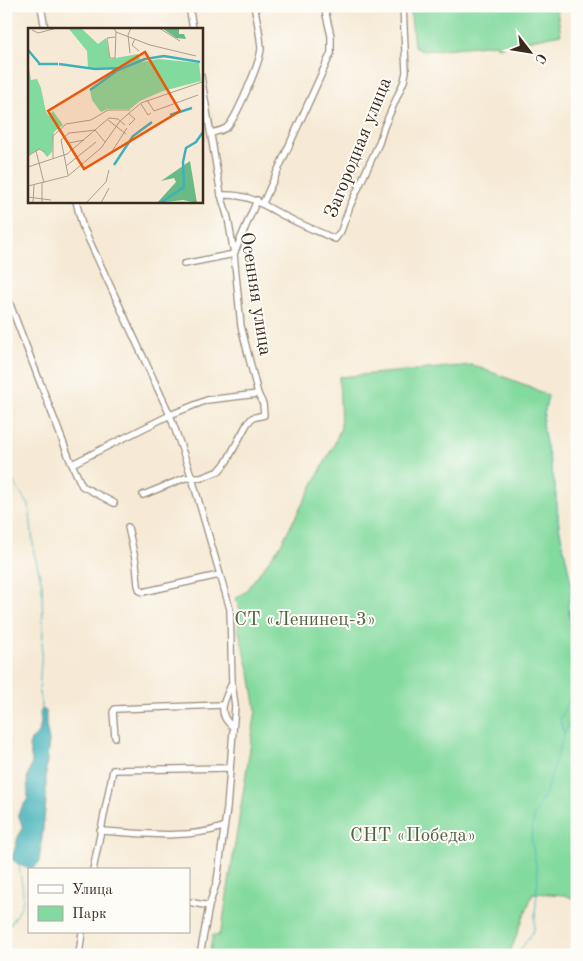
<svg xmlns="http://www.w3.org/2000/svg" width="583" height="961" viewBox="0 0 583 961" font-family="'Old Standard TT',serif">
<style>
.green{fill:#83da9e;stroke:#5f825e}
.water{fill:#41b1b9;stroke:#3e6e6c}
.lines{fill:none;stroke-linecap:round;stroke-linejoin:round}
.stream{stroke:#41b1b9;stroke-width:1}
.minor-casing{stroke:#988a7a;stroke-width:8}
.minor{stroke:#fff;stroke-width:5.5}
.labels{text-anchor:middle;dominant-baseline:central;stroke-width:4;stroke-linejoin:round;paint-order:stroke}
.street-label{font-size:19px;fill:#3b2a1e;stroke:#fdfcf7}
.park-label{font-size:19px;fill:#515f44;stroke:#fdfcf7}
.inset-river{fill:none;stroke:#41b1b9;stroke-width:2.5}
.inset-road{fill:none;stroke:#ab9d8c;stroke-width:1}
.view{fill:#e8590c;fill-opacity:0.15;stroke:#e8590c;stroke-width:2.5}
.inset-edge{fill:none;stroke:#3b2a1e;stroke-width:2.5}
</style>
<rect width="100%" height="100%" fill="#fdfcf7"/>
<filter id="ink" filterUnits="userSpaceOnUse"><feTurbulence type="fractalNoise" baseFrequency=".02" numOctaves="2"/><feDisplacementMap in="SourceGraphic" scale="10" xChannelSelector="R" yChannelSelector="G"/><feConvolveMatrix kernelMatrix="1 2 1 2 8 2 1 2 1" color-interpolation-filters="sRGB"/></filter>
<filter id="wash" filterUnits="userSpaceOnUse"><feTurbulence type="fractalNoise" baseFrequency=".0096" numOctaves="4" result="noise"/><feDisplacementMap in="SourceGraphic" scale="20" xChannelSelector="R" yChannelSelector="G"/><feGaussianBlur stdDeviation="1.12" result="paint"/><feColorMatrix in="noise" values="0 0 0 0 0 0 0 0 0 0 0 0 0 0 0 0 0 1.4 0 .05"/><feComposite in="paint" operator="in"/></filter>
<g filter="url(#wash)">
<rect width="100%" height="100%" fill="#f6ead6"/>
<!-- green -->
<g class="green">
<path d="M410,6H556L561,34L497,47L496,44L423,51L415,48L414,46Z"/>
<path d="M472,365L531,387L548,396L542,424L555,485L559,526L572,587L568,605L572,633L577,634V900L565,895L533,893L509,955H209L213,935L218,936L222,927L256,710L250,673L238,628L241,611L235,599L244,593L280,546L334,445L341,427L339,377Z"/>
</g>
<!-- water -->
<path class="water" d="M42,709L46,711V726L49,741L46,769V802L39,863L35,867C25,868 19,866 12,859L18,837L23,828L18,814L28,798L27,779L32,762L29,746L31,740L36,736L39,731L41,723L40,713Z"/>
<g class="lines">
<!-- stream -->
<g class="stream">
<path d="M548,396L542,424L555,485L559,526L572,587L568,605L574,646L575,688L560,719L564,734"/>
<path d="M6,468L15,485L29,505L34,552L42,584L43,632L39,692L42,709"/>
<path d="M6,929C28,902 24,898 19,866"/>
<path d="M6,937L8,939L6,942"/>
<path d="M517,955L534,930L538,877L531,837L534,815L545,795L564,734L577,707"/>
</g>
</g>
</g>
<g filter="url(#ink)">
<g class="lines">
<defs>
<g id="minor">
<path d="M41,6L45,29"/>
<path d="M189,6L193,29"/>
<path d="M211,133C215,132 221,131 226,128C235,122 261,60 261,48C260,35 257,19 254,6"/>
<path d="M221,195C245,194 255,200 275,211C294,222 315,230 335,239L341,231L350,206L379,143L384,127L404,81L406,72L403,6"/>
<path d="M76,201L82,225L170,415L192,478L230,609L232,683L235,706L227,808L217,881L209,906L200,955"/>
<path d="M263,203L331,53V36L324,6"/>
<path d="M184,264L234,254L257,200"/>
<path d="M6,294L70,460L82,486L114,503"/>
<path d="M72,464L170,415L207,400L258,394"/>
<path d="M143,495L185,478H201L219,471L227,461L247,424L252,418L264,415L263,404L258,394L241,326L234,254L228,218L221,195L201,76"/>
<path d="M128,527L136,563L138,585L140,591L143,592L219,575"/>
<path d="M231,685C224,701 216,714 233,727"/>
<path d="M115,737L113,712L115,709L222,705"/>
<path d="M100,831C140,833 184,840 223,827"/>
<path d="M93,870L113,770L230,768"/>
<path d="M189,902L209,906"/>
<path d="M79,955L82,932"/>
</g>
</defs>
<!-- minor casing -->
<use href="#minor" class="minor-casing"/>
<!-- minor -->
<use href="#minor" class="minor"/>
</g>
</g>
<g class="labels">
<!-- street labels -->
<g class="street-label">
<text transform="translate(359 148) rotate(-68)">Загородная улица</text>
<text transform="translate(255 294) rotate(81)">Осенняя улица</text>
</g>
<!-- park labels -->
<g class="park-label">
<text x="305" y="620">СТ «Ленинец-3»</text>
<text x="413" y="836">СНТ «Победа»</text>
</g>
</g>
<!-- overview -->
<g transform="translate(28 28)">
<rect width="175" height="175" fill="#f6ead6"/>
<path d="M53,0L70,16L78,10L82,31L110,26L113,34L131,31L171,35L173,53L135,63L112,73L102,81H80L73,84L64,72L62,62L85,46L84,41L60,40L59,23L41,1ZM1,40L3,52L9,51L13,60L18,84L21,88L25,83L35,97L26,104L24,124L19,129L13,121L0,127Z" fill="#83da9e"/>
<path d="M134,0H151V6H156L158,11L148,10ZM162,133L169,175L155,172L129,175L148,154L146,150L133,153Z" fill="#6aba85"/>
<path class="inset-river" d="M0,22L11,35M10,36H30M31,36L67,41L94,40M62,62L90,42L117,31L136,28L172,34M142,87L164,80M86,137L105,108L124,94M132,175L156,159L155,134L158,120L168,114L175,104"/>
<path class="inset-road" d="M86,0L88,4L122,17L168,28M131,0L152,13M4,2L10,5L29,0M87,9L79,10L82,30H87L88,4M107,11L104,17L111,23M102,25L100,7L103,0M119,72L126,83L170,67M113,76L120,87L123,85M100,85L107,91L101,97M80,92L98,106M60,103L67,102L77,114M8,123L16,155M43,123L41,115L56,112M83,125L99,100M0,128L11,121L17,124M25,130V108L38,96L63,92L80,82H102M38,138L68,114M0,139L39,126L81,90L90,91L97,97M40,147L33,112L41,105L60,103M14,155V175M0,158L40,148L73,120L92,93L113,75L174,54M0,169L23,172M5,175L6,157M58,175L78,154L81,142M73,175L81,160"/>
<path class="view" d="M117,24L152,83L56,141L20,83Z"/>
<rect width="175" height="175" class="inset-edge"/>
</g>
<!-- margin -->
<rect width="583" height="961" fill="none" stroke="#fdfcf7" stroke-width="25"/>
<!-- legend -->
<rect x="28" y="868" width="162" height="65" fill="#fdfcf7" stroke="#afa8a0"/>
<rect x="38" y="885" width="25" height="8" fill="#ffffff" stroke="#afa8a0"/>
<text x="72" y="894" font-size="15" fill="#3b2a1e">Улица</text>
<rect x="38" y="906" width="25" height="15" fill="#83da9e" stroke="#afa8a0"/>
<text x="72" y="918" font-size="15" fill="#3b2a1e">Парк</text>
<!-- north arrow -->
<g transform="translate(530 52) rotate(121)" stroke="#fdfcf7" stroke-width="4" paint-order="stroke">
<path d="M0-4L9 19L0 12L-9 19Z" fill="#3b2a1e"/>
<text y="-8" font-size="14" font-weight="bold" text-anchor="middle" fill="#3b2a1e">С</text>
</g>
</svg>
